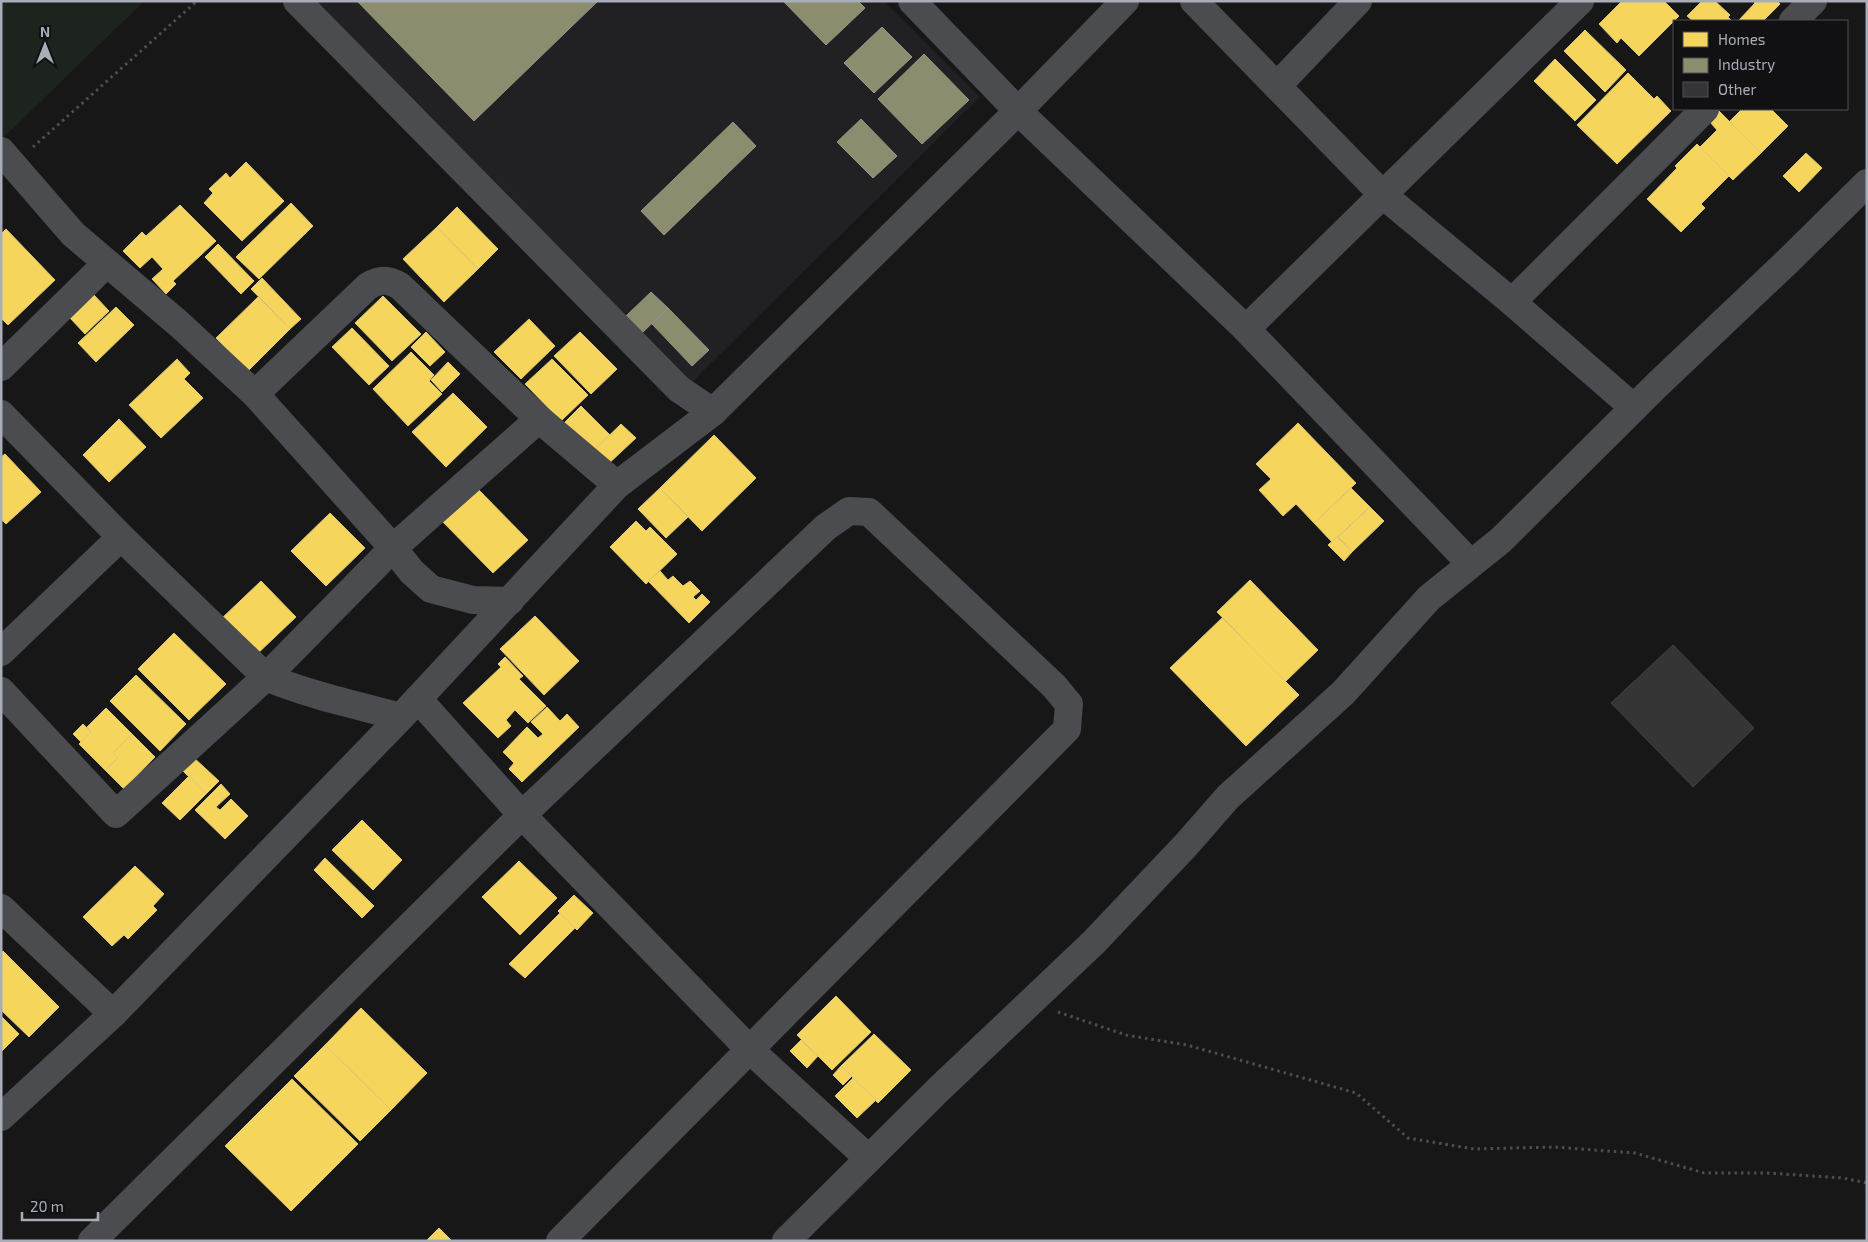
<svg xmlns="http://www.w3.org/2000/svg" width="1868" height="1242" viewBox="0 0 1868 1242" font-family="'Exo 2',sans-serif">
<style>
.built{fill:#212123}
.green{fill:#1d241e}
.homes{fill:#f6d55c;stroke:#dfc978}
.industry{fill:#8c8c6e;stroke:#949684}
.building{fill:#353536;stroke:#3f4043}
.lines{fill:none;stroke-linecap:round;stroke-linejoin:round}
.path{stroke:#4d4e52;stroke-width:3;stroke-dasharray:2.5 4;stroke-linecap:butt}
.minor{stroke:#4b4c50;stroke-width:28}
</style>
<rect width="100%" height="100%" fill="#171717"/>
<!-- built -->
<path class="built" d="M312,1H884L980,97L690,384Z"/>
<!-- green -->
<path class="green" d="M1,1H144L1,140Z"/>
<!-- homes -->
<g class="homes">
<path d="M1622,1H1664L1679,16L1639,56L1621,38L1617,43L1599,24Z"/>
<path d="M1702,1H1715L1730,15L1728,17L1732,21H1693L1687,16Z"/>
<path d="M1753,1H1777L1780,4L1763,21H1740L1739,20L1755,3Z"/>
<path d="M1585,30L1626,70L1605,92L1564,51Z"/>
<path d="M1555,59L1596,100L1575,121L1534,81Z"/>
<path d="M1628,73L1654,99L1657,96L1671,111L1617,164L1577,125Z"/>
<path d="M1742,109H1771L1788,126L1761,153L1729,122Z"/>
<path d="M1719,111L1761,153L1733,180L1700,147L1717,130L1709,121Z"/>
<path d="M1697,144L1729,176L1701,204L1705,208L1681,232L1647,199L1677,168L1675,166Z"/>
<path d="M1806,153L1822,168L1799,192L1783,176Z"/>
<path d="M246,162L284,201L242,241L204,203L213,193L209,189L226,173L230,178Z"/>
<path d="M291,203L313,226L259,279L236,257Z"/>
<path d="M180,205L216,241L173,281L176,284L166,294L152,279L163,269L152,257L140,268L123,251L142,232L146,236Z"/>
<path d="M457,207L498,249L478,269L437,227Z"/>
<path d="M437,227L478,269L444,302L403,259Z"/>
<path d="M6,229L55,280L8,325L1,318V234Z"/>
<path d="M218,244L254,281L241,294L205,257Z"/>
<path d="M262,278L301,319L290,329L251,289Z"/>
<path d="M94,295L109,311L85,334L70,318Z"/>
<path d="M383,296L421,334L392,361L355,323Z"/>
<path d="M258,297L290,329L248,371L216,338Z"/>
<path d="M116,307L134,325L96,362L78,343Z"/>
<path d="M529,319L555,346L521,379L494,352Z"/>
<path d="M352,328L389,366L369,385L332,347Z"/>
<path d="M426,332L445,352L430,366L411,347Z"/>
<path d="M580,332L617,369L591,394L554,356Z"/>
<path d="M411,352L434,375L429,381L442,394L408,426L373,389Z"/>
<path d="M177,359L190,373L184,379L203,398L161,438L129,405Z"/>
<path d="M552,359L588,395L561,421L525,384Z"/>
<path d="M448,362L460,374L442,392L431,380Z"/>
<path d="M453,393L487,427L446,467L412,432Z"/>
<path d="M581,406L610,435L591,453L563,424Z"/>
<path d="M119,419L146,447L109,482L83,455Z"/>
<path d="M1298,423L1356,483L1314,523L1296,504L1283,516L1259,490L1271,479L1256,464Z"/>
<path d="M621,424L636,438L605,467L591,453Z"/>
<path d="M714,435L756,478L702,531L660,488Z"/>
<path d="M5,454L41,492L6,524L1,519V457Z"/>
<path d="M473,484L528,540L493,573L439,518Z"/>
<path d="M660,488L688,517L666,538L638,509Z"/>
<path d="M1351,488L1370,507L1332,542L1314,523Z"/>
<path d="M1370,507L1384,521L1352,552L1338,537Z"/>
<path d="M330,513L365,548L326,586L291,551Z"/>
<path d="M636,521L646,531L650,527L677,554L646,584L610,547Z"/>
<path d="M1337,537L1352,552L1344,561L1328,545Z"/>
<path d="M660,571L668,580L673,576L683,586L690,581L700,591L693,597L696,600L702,594L710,602L689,623L648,581Z"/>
<path d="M1250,580L1318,650L1285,682L1217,612Z"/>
<path d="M261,581L296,617L255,656L220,620Z"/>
<path d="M535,616L579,661L544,695L500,649Z"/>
<path d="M1222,618L1299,695L1246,746L1170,668Z"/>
<path d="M174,633L226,684L189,720L138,669Z"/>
<path d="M505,657L523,676L519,679L546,706L528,723L515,710L506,720L511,726L498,738L463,703L501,667L498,664Z"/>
<path d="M136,675L186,724L160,751L110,701Z"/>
<path d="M547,707L560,721L567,714L579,727L522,782L509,769L514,763L503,752L527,727L538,738L543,734L531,722Z"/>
<path d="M106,708L132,734L113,753L118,758L105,770L79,744L91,732L87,727Z"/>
<path d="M83,724L91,732L81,742L73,734Z"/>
<path d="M132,734L155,757L124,789L105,770L118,758L113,753Z"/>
<path d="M192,756L219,781L206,794L180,768Z"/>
<path d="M189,776L206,794L180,820L162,803Z"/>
<path d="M221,784L230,794L216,807L220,810L231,799L248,816L225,839L195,810Z"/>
<path d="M362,820L402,860L373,890L332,850Z"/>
<path d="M325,858L374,906L362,918L314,870Z"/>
<path d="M519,861L557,898L520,935L482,897Z"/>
<path d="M135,866L164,894L153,906L157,910L128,939L124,935L112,946L83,917Z"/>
<path d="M574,895L593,913L577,930L558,911Z"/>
<path d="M560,913L575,928L525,978L509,964Z"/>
<path d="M3,951L59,1007L29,1037L1,1010V952Z"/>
<path d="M836,996L871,1032L832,1070L797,1035Z"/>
<path d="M361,1008L427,1073L391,1110L325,1045Z"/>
<path d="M1,1016L19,1034L1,1052Z"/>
<path d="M874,1034L911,1070L878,1103L841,1066Z"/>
<path d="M801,1040L818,1056L807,1068L790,1051Z"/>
<path d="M325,1045L391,1110L360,1141L294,1076Z"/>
<path d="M841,1066L852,1076L843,1085L833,1075Z"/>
<path d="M853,1078L876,1100L857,1118L835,1096Z"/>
<path d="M292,1079L358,1144L291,1211L225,1146Z"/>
<path d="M439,1228L452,1241H426Z"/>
</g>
<!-- industry -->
<g class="industry">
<path d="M357,1H598L474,121Z"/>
<path d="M783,1H858L865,8L826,45Z"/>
<path d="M882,27L912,57L874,93L844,63Z"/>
<path d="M924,54L969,100L922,144L878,99Z"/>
<path d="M861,119L897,156L873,178L837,142Z"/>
<path d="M733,122L756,146L664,235L641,211Z"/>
<path d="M651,292L668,308L642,333L626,316Z"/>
<path d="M668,308L709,350L692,366L652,324Z"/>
</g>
<!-- building -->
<path class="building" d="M1673,645L1754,728L1693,787L1611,703Z"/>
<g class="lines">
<!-- path -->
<g class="path">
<path d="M33,147L197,1"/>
<path d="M1058,1012L1126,1035L1187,1045L1356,1093L1408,1138L1474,1149L1554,1147L1635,1153L1704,1173H1767L1843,1178L1867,1183"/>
</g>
<!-- minor -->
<g class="minor">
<path d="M297,1L679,389L713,412"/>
<path d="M912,1L1018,111L1246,329L1471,564"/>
<path d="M1194,1L1383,195L1512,302L1634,408"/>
<path d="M1793,21L1813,1"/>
<path d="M1277,86L1358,1"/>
<path d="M1,151L73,234L179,324L255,394L393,548L412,572L431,589L473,600L510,601"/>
<path d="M1512,302L1705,109"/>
<path d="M1246,329L1580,1"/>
<path d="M1,367L107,263"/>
<path d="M255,394L368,286C380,279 388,279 400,286L539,419L617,485"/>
<path d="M1,414L121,537L266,677C309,695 356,705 401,717"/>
<path d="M1,652L121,537"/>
<path d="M1,691L116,814L266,677L393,548L539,419"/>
<path d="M418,699L522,815L750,1050L868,1158"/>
<path d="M1,908L113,1014"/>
<path d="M1,1117L113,1014L401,717L617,485L713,412L1018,111L1125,1"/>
<path d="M92,1241L522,815L826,527L849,511L869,512L1054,686L1069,704L1067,729L560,1241"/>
<path d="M786,1241L939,1089L1094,942L1186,845L1228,797L1343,693L1429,598L1501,540L1658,384L1788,261L1867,183"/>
</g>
</g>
<!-- border -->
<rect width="1868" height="1242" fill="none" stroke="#a8adb8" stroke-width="5"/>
<!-- legend -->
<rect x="1673" y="20" width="175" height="90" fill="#111113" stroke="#4d4f55"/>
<rect x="1683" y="32" width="25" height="15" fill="#f6d55c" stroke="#4d4f55"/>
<text x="1718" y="45" font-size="15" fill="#a8adb8">Homes</text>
<rect x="1683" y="58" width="25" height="15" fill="#8c8c6e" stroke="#4d4f55"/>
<text x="1718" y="70" font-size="15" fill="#a8adb8">Industry</text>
<rect x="1683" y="82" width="25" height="15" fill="#353536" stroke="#4d4f55"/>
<text x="1718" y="95" font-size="15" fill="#a8adb8">Other</text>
<!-- north arrow -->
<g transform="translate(45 45)" stroke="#111113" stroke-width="4" paint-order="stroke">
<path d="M0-4L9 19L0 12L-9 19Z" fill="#a8adb8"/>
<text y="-8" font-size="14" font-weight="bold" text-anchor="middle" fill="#a8adb8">N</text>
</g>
<!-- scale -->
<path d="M22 1212v8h76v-8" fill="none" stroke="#a8adb8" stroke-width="2.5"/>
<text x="30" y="1212" font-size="15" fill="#a8adb8" stroke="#111113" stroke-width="4" paint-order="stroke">20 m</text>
</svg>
